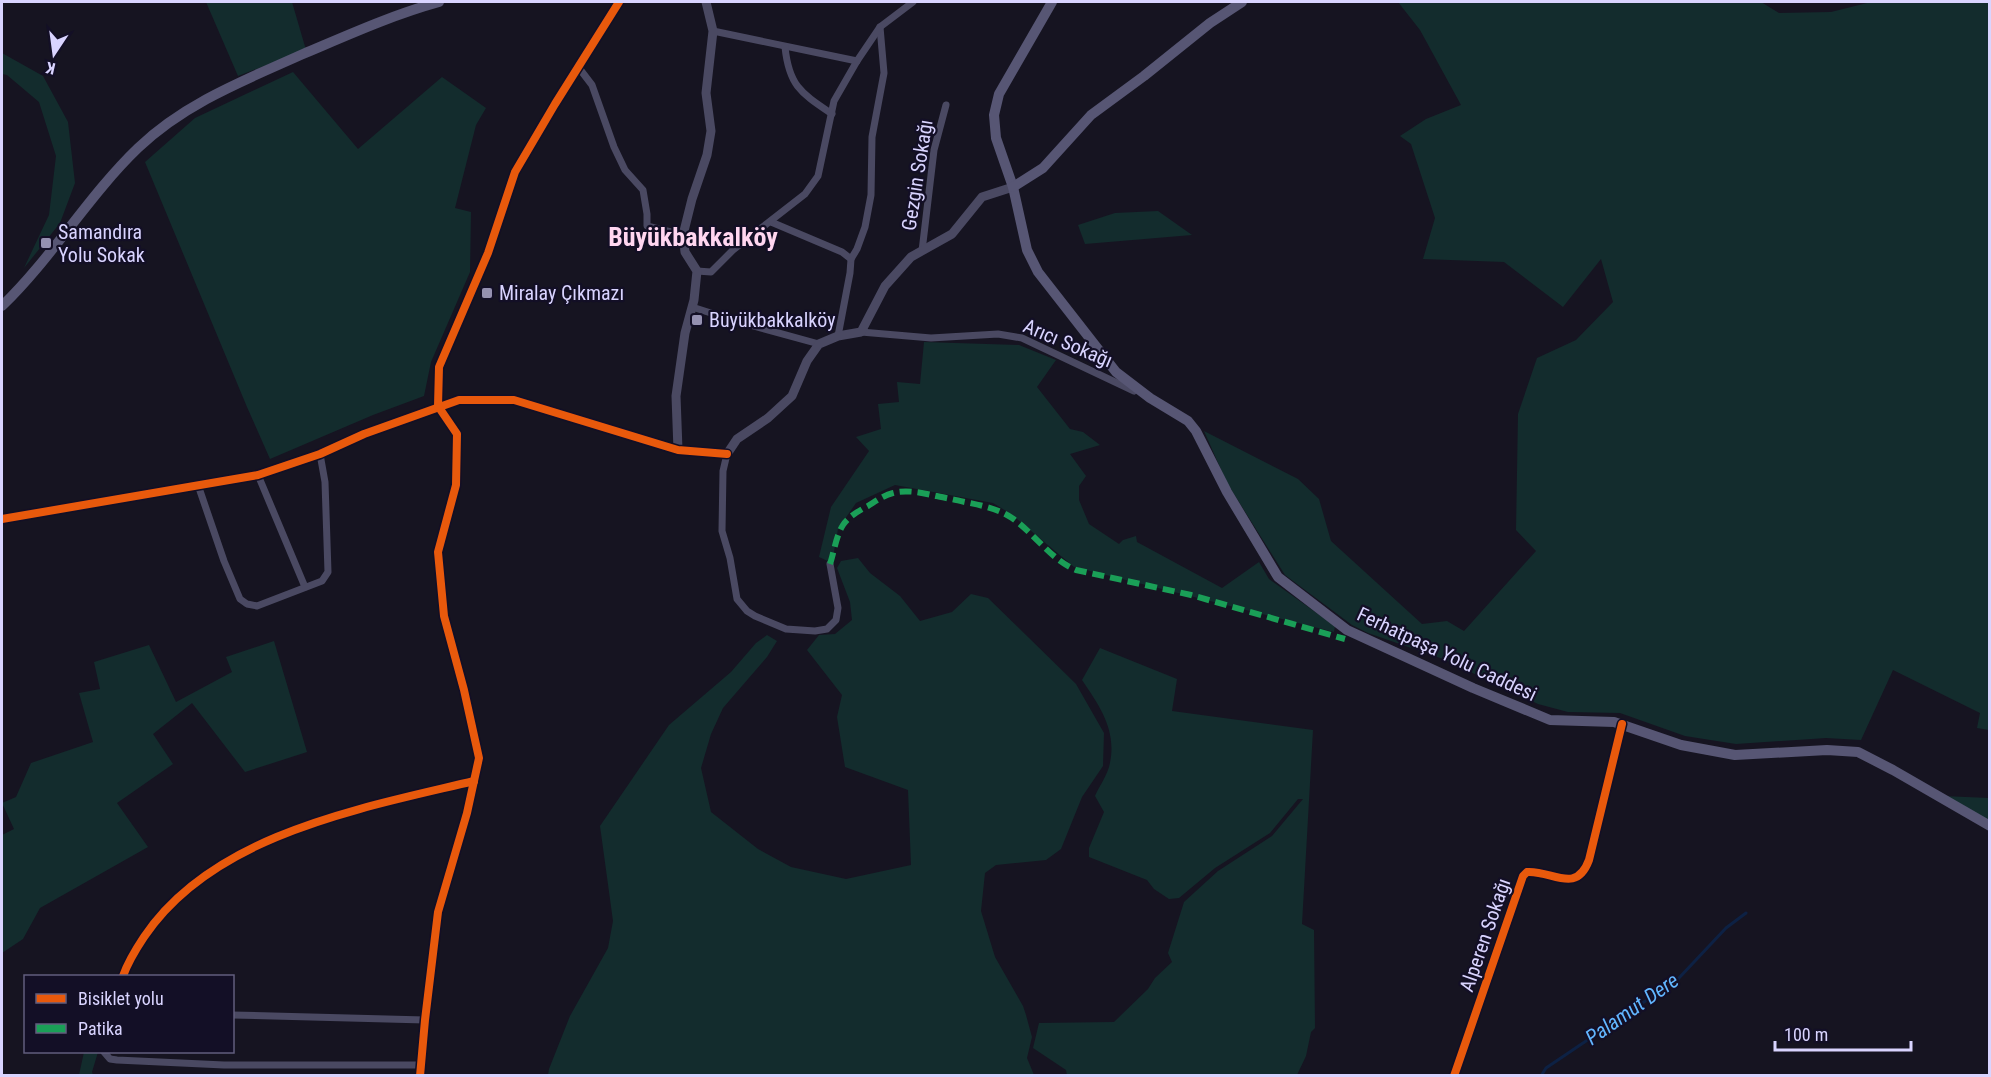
<svg xmlns="http://www.w3.org/2000/svg" width="1991" height="1077" viewBox="0 0 1991 1077" font-family="'Roboto Condensed',sans-serif">
<style>
.green{fill:#132c2d}
.lines{fill:none;stroke-linecap:round;stroke-linejoin:round}
.stream{stroke:#0d2144;stroke-width:3}
.minor{stroke:#4a4962;stroke-width:7}
.tertiary{stroke:#4a4962;stroke-width:9}
.secondary{stroke:#575674;stroke-width:10}
.quiet{stroke:#1a9f57;stroke-width:6;stroke-dasharray:12 6;stroke-linecap:butt}
.cycleway-casing{stroke:#130f26;stroke-width:11}
.cycleway{stroke:#e8590c;stroke-width:8}
.poi-dot{fill:#9591b1;stroke:#130f26;stroke-width:2}
.labels{text-anchor:middle;dominant-baseline:central;stroke-width:4.5;stroke-linejoin:round;paint-order:stroke}
.street-label{font-size:20px;fill:#d9d4ff;stroke:#130f26}
.poi-label{font-size:20px;fill:#d9d4ff;stroke:#130f26;text-anchor:start}
.water-label{font-size:21px;font-style:italic;fill:#62b6ff;stroke:#130f26}
.district-label{font-size:26px;font-weight:bold;fill:#ffd6f0;stroke:#130f26}
</style>
<rect width="100%" height="100%" fill="#161421"/>
<!-- green -->
<g class="green">
<path d="M206,2H292L306,50L238,76Z"/>
<path d="M1398,2H1761L1779,13L1831,12L1871,2H1989V730L1977,728L1980,713L1893,670L1861,740L1826,738L1736,744L1685,736L1620,713L1568,712L1538,704L1443,659L1368,633L1352,625L1285,575L1227,483L1204,431L1298,479L1319,499L1331,541L1422,624L1447,621L1464,631L1536,551L1516,530L1518,414L1537,358L1576,340L1613,302L1601,259L1563,307L1504,262L1423,259L1435,218L1411,144L1400,136L1426,119L1461,105L1420,30Z"/>
<path d="M2,53L43,76L68,122L75,183L60,223L24,268L49,215L56,156L39,102L7,75L2,74Z"/>
<path d="M293,72L358,149L442,77L486,108L476,125L455,208L471,212L470,272L431,362L424,396L373,415L270,459L247,407L145,162L195,118Z"/>
<path d="M1158,211L1192,235L1085,244L1078,225L1115,213Z"/>
<path d="M924,342L1019,345L1056,360L1037,387L1070,429L1083,432L1100,445L1070,454L1086,476L1079,486V500L1089,524L1119,544L1123,540L1136,536L1137,542L1222,588L1259,562L1269,579L1335,626L1334,632L1074,567L1011,514L993,503L895,485L856,503L838,529L832,563L819,557L831,507L869,451L856,437L881,429L878,404L899,402L897,382L920,384Z"/>
<path d="M858,558L870,573L900,596L920,621L952,612L971,594L988,598L1076,684L1104,733L1103,766L1082,797L1061,849L1046,860L996,865L985,873L981,911L995,957L1023,1006L1026,1015L1032,1037L1027,1058L1034,1075H548L549,1069L570,1016L608,948L613,921L600,826L669,725L731,672L756,643L767,635L777,641L767,657L723,708L711,734L701,768L711,812L758,849L791,867L846,879L911,865L908,790L845,767L837,717L842,695L807,650L819,635L835,634L852,620L850,602L837,568L841,561Z"/>
<path d="M274,641L307,752L245,772L192,703L153,734L173,764L117,803L148,847L40,908L23,939L2,953V835L14,829L2,803L16,797L31,763L93,742L79,693L100,689L94,662L149,645L176,702L232,672L226,657Z"/>
<path d="M1100,648L1177,679L1172,711L1313,730L1302,924L1314,930L1315,1028L1311,1032L1306,1056L1297,1075H1067L1066,1070L1033,1048L1039,1023L1114,1022L1148,989L1155,978L1172,962L1168,953L1184,902L1218,871L1272,836L1303,799H1298L1270,833L1215,868L1179,898L1169,899L1154,889L1147,880L1089,857V848L1104,812L1095,796C1099,787 1106,777 1109,767C1118,732 1101,708 1082,680Z"/>
<path d="M1943,796L1989,798V820Z"/>
<path d="M84,1052H98L92,1072L93,1075H79Z"/>
</g>
<g class="lines">
<!-- stream -->
<path class="stream" d="M1541,1076L1546,1068L1678,979L1726,928L1746,913"/>
<!-- minor -->
<g class="minor">
<path d="M713,31L857,61"/>
<path d="M785,47C789,86 801,93 832,114"/>
<path d="M579,68L592,85L614,147L625,170L643,190L647,214V226L683,235"/>
<path d="M771,222L842,252L851,259L850,273L838,336"/>
<path d="M922,251L934,150L946,105"/>
<path d="M851,259L857,249L865,227L871,195L872,137L884,73L880,27"/>
<path d="M697,271L711,272L733,250L805,194L818,176L834,101L857,61L880,27L913,2"/>
<path d="M692,307L739,322L819,344"/>
<path d="M861,332L931,338L998,334L1022,338L1134,391"/>
<path d="M258,475L305,587"/>
<path d="M198,485L224,561L240,599L247,604L257,606L322,581L328,572L325,482L320,454"/>
<path d="M2,519L258,475L320,454L364,434L459,400H514L678,450L727,454L723,471L722,531L730,558L737,599L747,611L755,616L786,629L815,631L827,629L836,620L838,608L830,564"/>
<path d="M123,976C128,962 136,949 144,937C213,834 362,808 474,781"/>
<path d="M232,1015L425,1020"/>
<path d="M104,1052L110,1059L117,1060L224,1065H421"/>
<path d="M1454,1076L1523,876L1527,872C1552,870 1576,895 1589,860L1622,724"/>
</g>
<!-- tertiary -->
<g class="tertiary">
<path d="M678,450L676,396L685,333L694,300L697,271L685,252L683,235L692,199L707,155L711,131L706,93L713,31L706,2"/>
<path d="M727,454L737,439L768,418L792,396L807,361L819,344L838,336L861,332L885,286L911,257L952,234L982,197L1013,187"/>
<path d="M420,1076L425,1020L438,912L467,813L479,758L464,690L444,616L438,552L456,485L457,434L438,406L439,367L488,253L515,172L555,104L619,2"/>
</g>
<!-- secondary -->
<g class="secondary">
<path d="M1052,2L999,94L994,115L996,138L1013,187L1027,250L1038,272L1116,372L1150,398L1188,421L1196,431L1227,492L1278,577L1347,630L1473,688L1550,720L1614,722L1681,745L1735,755L1827,750L1858,752L1893,770L1990,826"/>
<path d="M1013,187L1043,168L1091,115L1144,76L1210,23L1242,2"/>
<path d="M2,306C52,258 88,196 138,148C185,103 245,80 303,54C348,35 392,15 439,2"/>
</g>
<!-- quiet -->
<path class="quiet" d="M830,564C834,552 836,536 843,525C848,517 860,510 868,506C876,501 884,495 893,493C911,488 933,496 951,499C972,504 994,506 1012,518C1035,534 1050,559 1076,570L1191,595L1345,639"/>
<defs>
<g id="cycleway">
<path d="M2,519L258,475L320,454L364,434L459,400H514L678,450L727,454"/>
<path d="M123,976C128,962 136,949 144,937C213,834 362,808 474,781"/>
<path d="M420,1076L425,1020L438,912L467,813L479,758L464,690L444,616L438,552L456,485L457,434L438,406L439,367L488,253L515,172L555,104L619,2"/>
<path d="M1454,1076L1523,876L1527,872C1552,870 1576,895 1589,860L1622,724"/>
</g>
</defs>
<!-- cycleway casing -->
<use href="#cycleway" class="cycleway-casing"/>
<!-- cycleway -->
<use href="#cycleway" class="cycleway"/>
</g>
<!-- markers -->
<g class="poi-dot">
<rect x="40" y="237" width="12" height="12" rx="3"/>
<rect x="481" y="287" width="12" height="12" rx="3"/>
<rect x="691" y="314" width="12" height="12" rx="3"/>
</g>
<g class="labels">
<!-- street labels -->
<g class="street-label">
<text transform="translate(917 175) rotate(-81)">Gezgin Sokağı</text>
<text transform="translate(1068 343) rotate(23)">Arıcı Sokağı</text>
<text transform="translate(1447 654) rotate(25)">Ferhatpaşa Yolu Caddesi</text>
<text transform="translate(1485 935) rotate(-71)">Alperen Sokağı</text>
</g>
<!-- poi labels -->
<g class="poi-label">
<text x="58" y="232">Samandıra<tspan x="58" dy="23">Yolu Sokak</tspan></text>
<text x="499" y="293">Miralay Çıkmazı</text>
<text x="709" y="320">Büyükbakkalköy</text>
</g>
<!-- water labels -->
<g class="water-label">
<text transform="translate(1632 1009) rotate(-35)">Palamut Dere</text>
</g>
<!-- district labels -->
<g class="district-label">
<text x="693" y="237">Büyükbakkalköy</text>
</g>
</g>
<!-- border -->
<rect width="1991" height="1077" fill="none" stroke="#d9d4ff" stroke-width="6"/>
<!-- legend -->
<rect x="24" y="975" width="210" height="78" fill="#130f26" stroke="#625e7d" stroke-width="1.5"/>
<rect x="36" y="994" width="30" height="9" fill="#e8590c" stroke="#625e7d" stroke-width="1.5"/>
<text x="78" y="1005" font-size="18" fill="#d9d4ff">Bisiklet yolu</text>
<rect x="36" y="1024" width="30" height="9" fill="#1a9f57" stroke="#625e7d" stroke-width="1.5"/>
<text x="78" y="1035" font-size="18" fill="#d9d4ff">Patika</text>
<!-- north arrow -->
<g transform="translate(54 54) rotate(193)" stroke="#130f26" stroke-width="4.5" paint-order="stroke">
<path d="M0-4.5L10 22L0 15L-10 22Z" fill="#d9d4ff"/>
<text y="-9" font-size="16" font-weight="bold" text-anchor="middle" fill="#d9d4ff">K</text>
</g>
<!-- scale -->
<path d="M1775 1041v9h136v-9" fill="none" stroke="#d9d4ff" stroke-width="3"/>
<text x="1784" y="1041" font-size="18" fill="#d9d4ff" stroke="#130f26" stroke-width="4.5" paint-order="stroke">100 m</text>
</svg>
